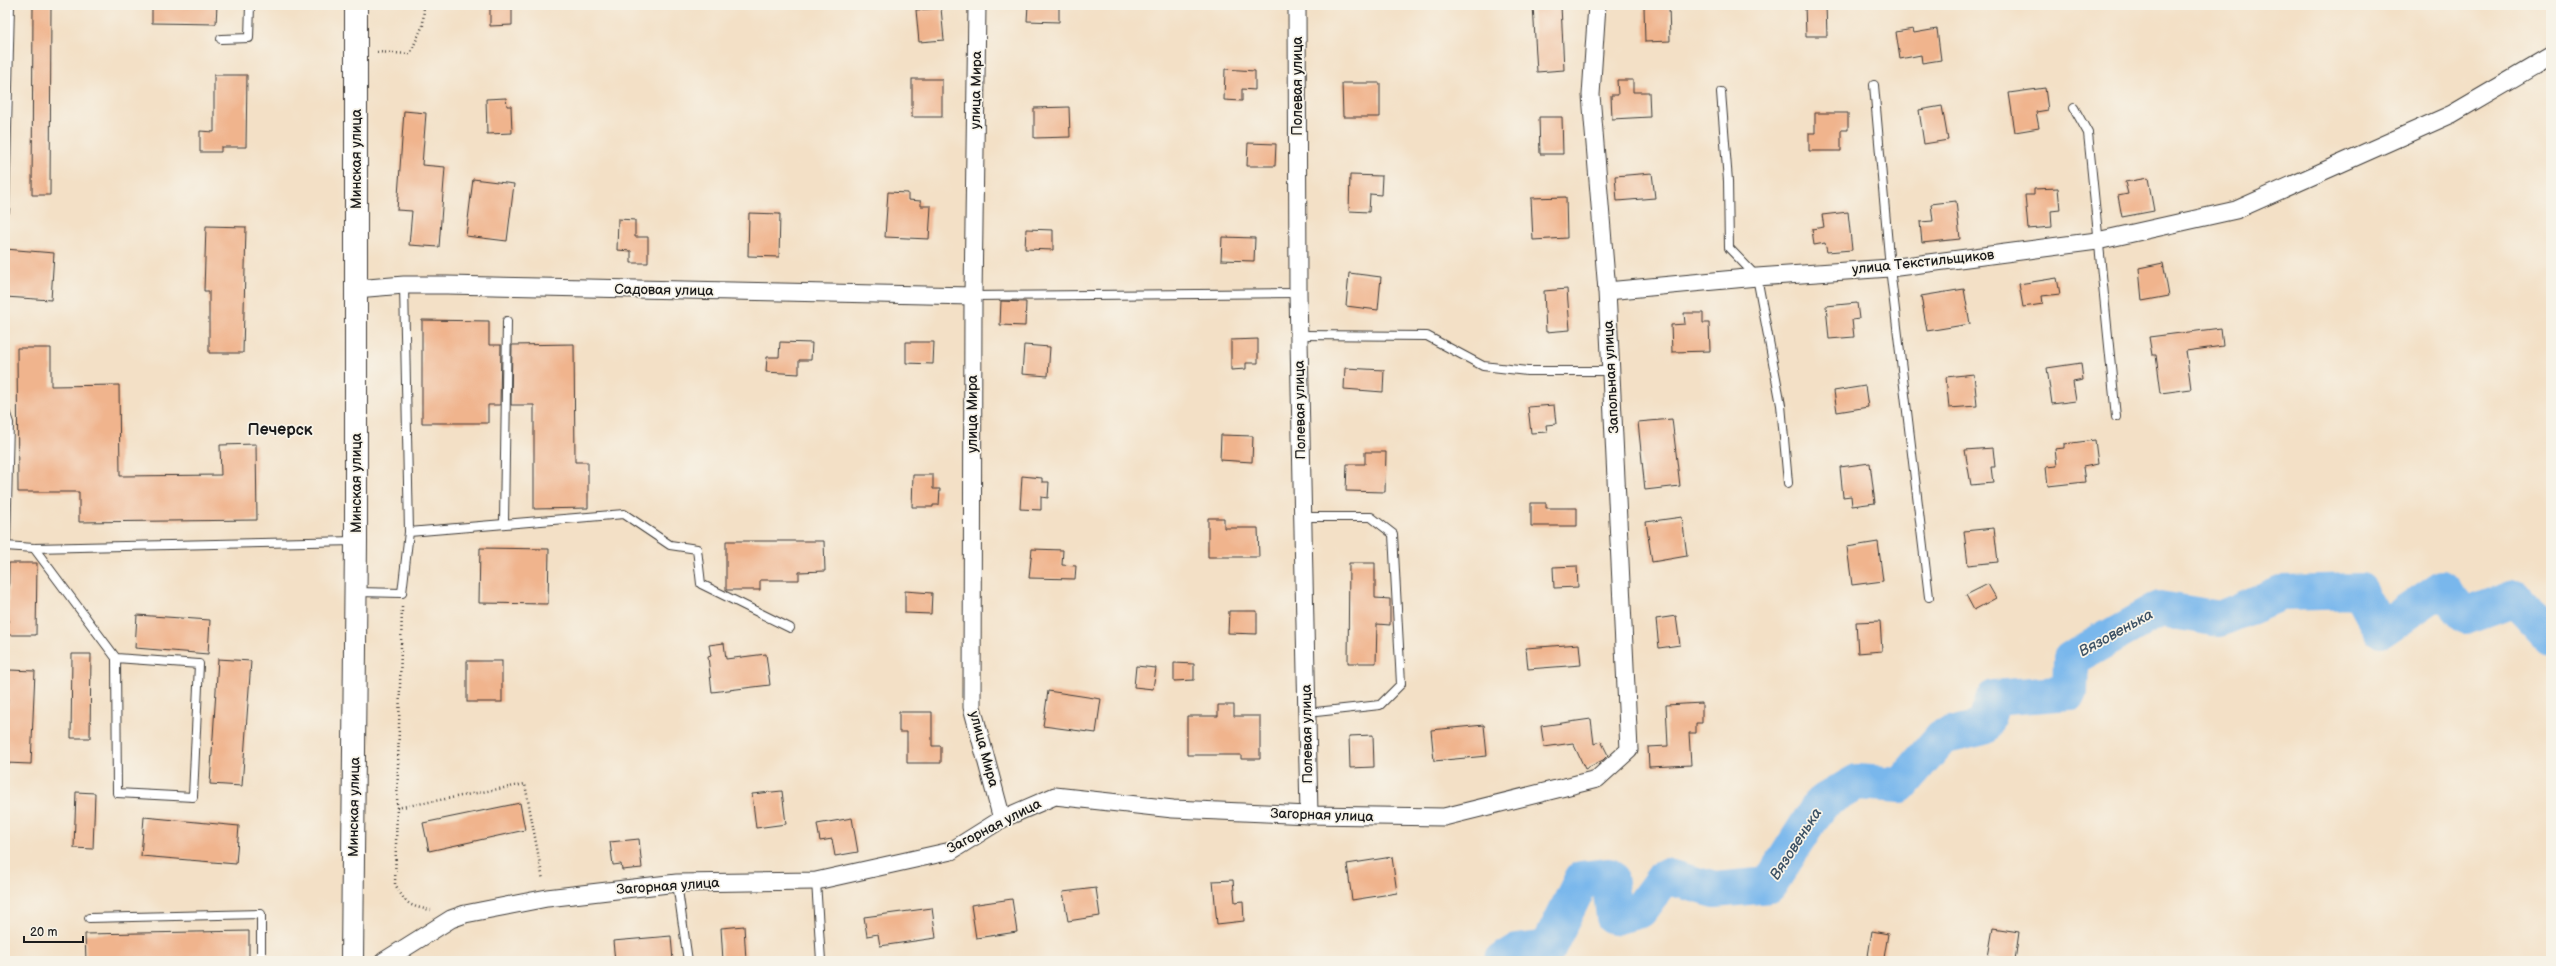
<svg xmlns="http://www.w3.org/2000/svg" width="2556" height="966" viewBox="0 0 2556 966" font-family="'Balsamiq Sans',sans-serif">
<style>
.water{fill:#79b7ec;stroke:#4a6a84}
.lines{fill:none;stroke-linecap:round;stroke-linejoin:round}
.river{stroke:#79b7ec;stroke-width:36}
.building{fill:#f0b48d}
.lane-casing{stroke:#3c3936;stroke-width:10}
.street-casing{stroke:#3c3936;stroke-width:19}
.primary-casing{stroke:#3c3936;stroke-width:24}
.path{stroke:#3c3936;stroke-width:2.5;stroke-dasharray:1 3;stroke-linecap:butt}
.lane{stroke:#fff;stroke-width:8}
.street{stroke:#fff;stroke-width:17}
.primary{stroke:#fff;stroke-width:22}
.labels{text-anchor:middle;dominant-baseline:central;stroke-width:3.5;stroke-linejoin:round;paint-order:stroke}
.street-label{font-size:14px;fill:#1c1c1c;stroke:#f7f3e8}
.water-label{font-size:15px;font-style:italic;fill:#3d5265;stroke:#f7f3e8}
.quarter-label{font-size:16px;font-weight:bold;fill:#1c1c1c;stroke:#f7f3e8}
</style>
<rect width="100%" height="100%" fill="#f7f3e8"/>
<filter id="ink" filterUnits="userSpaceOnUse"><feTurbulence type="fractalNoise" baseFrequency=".025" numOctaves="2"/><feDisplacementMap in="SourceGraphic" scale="8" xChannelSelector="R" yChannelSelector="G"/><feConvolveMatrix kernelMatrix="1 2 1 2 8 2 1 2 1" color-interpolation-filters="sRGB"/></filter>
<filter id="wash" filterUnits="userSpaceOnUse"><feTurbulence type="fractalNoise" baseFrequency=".012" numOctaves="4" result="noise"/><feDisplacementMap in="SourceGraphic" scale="16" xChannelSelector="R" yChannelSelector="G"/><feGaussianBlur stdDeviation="0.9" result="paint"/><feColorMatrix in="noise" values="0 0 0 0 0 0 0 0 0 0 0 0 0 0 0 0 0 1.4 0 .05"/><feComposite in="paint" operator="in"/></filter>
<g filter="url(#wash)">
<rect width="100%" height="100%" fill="#f3e0c6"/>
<!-- water -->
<path class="water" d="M1503,952L1508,961H1487Z"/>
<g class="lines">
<!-- river -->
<path class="river" d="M1502,961L1517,952L1548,948L1582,879L1609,876L1614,917L1640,910L1665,876L1715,890L1769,885L1821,803L1857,782L1901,785L1942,737L1984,727L1994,698L2070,692L2071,659L2160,609L2220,619L2281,593L2360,591L2381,630L2442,588L2466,616L2515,598L2551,636"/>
</g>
<g id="blocks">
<!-- building -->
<g class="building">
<path d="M33,5H51L50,195H32Z"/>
<path d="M152,5H217L216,24L152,23Z"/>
<path d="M490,5H512V25L490,26Z"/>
<path d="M1028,5H1059V22L1027,21Z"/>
<path d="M1533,5H1561L1564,70L1537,72Z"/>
<path d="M1654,5H1669L1670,41L1645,42L1644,7Z"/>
<path d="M1805,5H1826L1827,36H1806Z"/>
<path d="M941,8L944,40L919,42L916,10Z"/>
<path d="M1913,29L1914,33L1937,29L1941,60L1922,63L1921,55L1900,59L1896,32Z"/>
<path d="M1225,69L1255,71V90L1242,89V101L1224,100Z"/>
<path d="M214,75H247L246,147H221V152H200V131L214,132Z"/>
<rect x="912" y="79" width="30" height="38"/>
<path d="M1617,80H1633V92H1649L1650,117L1612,119L1611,95H1618Z"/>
<path d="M1342,83H1380V117H1343Z"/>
<path d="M2045,88L2048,110L2036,112L2039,128L2015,132L2009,93Z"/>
<path d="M506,98L507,106H511L512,133L487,134L486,99Z"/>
<path d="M1942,106L1948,140L1924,144L1919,110Z"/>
<path d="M1069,107L1070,137L1034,138V108Z"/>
<path d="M404,111L426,113L422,165L445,167L439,247L409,245L412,211L397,210Z"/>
<path d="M1815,113H1848V130H1841V151H1809V133H1815Z"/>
<path d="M1539,117H1562L1563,154H1540Z"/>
<path d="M1248,143L1276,144L1275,166H1247Z"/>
<path d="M1652,173L1655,198L1617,201L1615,176Z"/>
<path d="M1350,175L1382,176L1381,195L1370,194L1369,212L1349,211Z"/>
<path d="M2148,178L2154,211L2122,217L2118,196L2128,194L2125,182Z"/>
<path d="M473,179L514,184L507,241L466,236Z"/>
<path d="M2058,188L2060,210L2051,211L2052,227L2028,229L2025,195H2034V189Z"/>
<path d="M888,192L908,193V200L921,201V206H931L929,239L885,237Z"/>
<path d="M1566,197L1567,238L1533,240L1531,198Z"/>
<path d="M1956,201L1960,239L1922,243L1920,222L1933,221L1931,204Z"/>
<path d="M1848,212L1852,250L1827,252L1825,243L1814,245L1812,229L1824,227L1822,215Z"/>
<path d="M749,213L780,214L779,257L748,256Z"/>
<path d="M618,219L635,220V237H648V263H631V251L617,250Z"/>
<path d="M206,226L246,227L243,353H209V291H204Z"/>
<path d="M1026,229L1053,230V250L1025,249Z"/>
<path d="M1222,237L1255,238L1254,261L1221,260Z"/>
<path d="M5,249L54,253L51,300L5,297Z"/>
<path d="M2163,263L2169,296L2142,301L2139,268Z"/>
<path d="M1349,273L1381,277L1378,310L1346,306Z"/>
<path d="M2057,278L2060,294L2042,296L2043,304L2023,307L2019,284Z"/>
<path d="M1567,289L1570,330L1546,332L1544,291Z"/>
<path d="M1964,289L1970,324L1927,331L1921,296Z"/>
<path d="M1001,301L1026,302L1025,326L1000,325Z"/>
<path d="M1857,303L1859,319L1852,320L1854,337L1829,339L1826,306Z"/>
<path d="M1684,313H1703V323H1709L1710,351L1672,352L1671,325L1685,324Z"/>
<path d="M422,320L489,321V345H501L500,405H488V423H422Z"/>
<path d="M2221,328L2223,346L2186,351L2191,389L2161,393L2156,355H2152L2149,337Z"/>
<path d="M1258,339V363H1246V369L1231,370V340Z"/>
<path d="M780,342L812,343L811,360H799V374L766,372L767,357H779Z"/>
<path d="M906,342H934L933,364L906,363Z"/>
<path d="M574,344L575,462H588V508L534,509V405H511L512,345Z"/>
<path d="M1024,345L1050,347L1048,376L1022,374Z"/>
<path d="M17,348H51V386L119,385L120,476L221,475L220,445L256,444L257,520L79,522V492H18Z"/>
<path d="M2081,363L2083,380L2073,382L2076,401L2052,404L2047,368Z"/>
<path d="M1345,368L1384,370L1383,392L1344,389Z"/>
<path d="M1974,374L1977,406L1949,408L1946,377Z"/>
<path d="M1865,386L1868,407L1837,412L1834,391Z"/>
<path d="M1554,405L1556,424L1546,425L1547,432L1531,433L1528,407Z"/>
<path d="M1672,419L1680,486L1645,490L1638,422Z"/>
<path d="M1221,435L1253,436L1252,462L1220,460Z"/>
<path d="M2095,440L2098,464L2083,467L2085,482L2048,486L2046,467L2057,466L2055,449L2064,448V444Z"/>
<path d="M1993,448L1995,467H1991L1993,483L1971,485L1965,450Z"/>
<path d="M1365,452H1386L1385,492L1346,491L1347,464H1365Z"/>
<path d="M1870,463L1875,503L1852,506L1851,496L1843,497L1840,467Z"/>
<path d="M913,475H933V489H940L939,505H933V507H912Z"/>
<path d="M1022,476L1042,478V482H1049L1048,498L1041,497V510L1020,509Z"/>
<path d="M1531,503H1546V508H1577V526H1531Z"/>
<path d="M1682,517L1687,556L1652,562L1646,522Z"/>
<path d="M1208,518H1224V528H1258L1259,557H1208Z"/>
<path d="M1994,528L1998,562L1968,565L1964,531Z"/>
<path d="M726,541H824L825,571L799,572V580H760V590H726Z"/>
<path d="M1878,542L1883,581L1852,585L1847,547Z"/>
<path d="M480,548L549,549L548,604L479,603Z"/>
<path d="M1032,549L1063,550L1062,565L1076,566L1075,579L1029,578Z"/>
<path d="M9,563H37L36,635H8Z"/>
<path d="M1349,563H1375V598L1390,599V625L1377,624L1376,663H1348Z"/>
<path d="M1577,566L1578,587L1554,588L1553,567Z"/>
<path d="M1988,584L1996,598L1974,610L1966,595Z"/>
<path d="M905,591L932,593L931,614L905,613Z"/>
<path d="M1229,611H1257V634L1228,633Z"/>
<path d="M137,615L210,620L208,654L135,648Z"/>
<path d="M1676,616L1680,645L1659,648L1656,619Z"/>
<path d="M1880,621L1882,651L1858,653L1856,622Z"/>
<path d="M724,643L726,659L766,654L770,685L712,692L708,657L711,656L709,645Z"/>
<path d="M1579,644L1581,665L1528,669L1526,648Z"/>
<path d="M72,654H91L90,738H71Z"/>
<path d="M218,659L251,661L242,786L210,784Z"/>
<rect x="467" y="661" width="35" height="41"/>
<path d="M1174,663L1194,664V680L1174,681Z"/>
<path d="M1136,666L1156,668L1153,689L1134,687Z"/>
<path d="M9,670L35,671L31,764L5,763Z"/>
<path d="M1048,691L1101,699L1096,733L1043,726Z"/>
<path d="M1702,703V723H1696V733H1689L1691,765L1649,767L1648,747L1668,746L1666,705Z"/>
<path d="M1218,705H1234V716H1260V759H1241V755H1187V716H1218Z"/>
<path d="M899,712H932V746H941V763H907V732H899Z"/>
<path d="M1591,719L1594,744L1601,741L1608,755L1603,760L1585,769L1573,743L1544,747L1541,726Z"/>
<path d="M1484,725L1487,756L1434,761L1431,730Z"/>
<path d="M1373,735L1374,767L1350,768L1349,736Z"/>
<path d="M782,791L786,824L756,828L752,794Z"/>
<path d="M76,792L95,793L93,849L74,848Z"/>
<path d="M520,803L525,830L429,851L423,823Z"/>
<path d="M144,817L239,826L236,864L141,856Z"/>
<path d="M852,818L858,852L835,856L832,839L820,841L817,824Z"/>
<path d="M639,839L642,868L622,870L621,864L613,865L610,842Z"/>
<path d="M1392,857L1397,893L1352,900L1347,864Z"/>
<path d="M1233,880L1235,902L1243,901L1244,921L1217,924L1213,881Z"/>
<path d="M1096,888L1100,916L1068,921L1063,892Z"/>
<path d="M1012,899L1017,932L976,938L971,905Z"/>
<path d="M932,908L936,938L880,946L878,934L867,936L864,917Z"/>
<path d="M744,926L746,961H723L721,928Z"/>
<path d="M1993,928L2019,932L2015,961L1988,957Z"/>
<path d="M249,931V961H86L85,934Z"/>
<path d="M1872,931L1888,934L1884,958L1868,956Z"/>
<path d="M671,936L673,961H615L613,941Z"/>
</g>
</g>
</g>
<g filter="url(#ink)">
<use href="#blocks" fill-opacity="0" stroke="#3c3936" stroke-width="1"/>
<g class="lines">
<defs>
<g id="lane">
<path d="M221,39L249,38L250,5"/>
<path d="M1874,85L1890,268L1929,597"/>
<path d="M1721,92L1728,181L1729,248L1757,277L1781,405L1788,483"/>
<path d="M2074,108L2088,133L2116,417"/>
<path d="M5,211L10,5"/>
<path d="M404,285L409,532"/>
<path d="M973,296L1298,293"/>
<path d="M1299,335L1427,336L1483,366L1527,371H1611"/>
<path d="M5,411L9,423L6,546"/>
<path d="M1302,517H1371L1393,534L1401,684L1380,705L1307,713"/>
<path d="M504,523L507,321"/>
<path d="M5,546L34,548L356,541"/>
<path d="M34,548L116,658L117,793L193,797L199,664L116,658"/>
<path d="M357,592L402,593L409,532L624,514L670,545L697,549L701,584L790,628"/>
<path d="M816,881L821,961"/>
<path d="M677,883L688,961"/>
<path d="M89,918L261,914V961"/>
</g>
<g id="street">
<path d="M977,5L973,296L972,707L1002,819"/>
<path d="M1297,5L1298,293L1309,815"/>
<path d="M356,289L404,285H447L973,296"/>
<path d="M1607,291L1757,277L1890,268L2097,241L2236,210L2452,114L2551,56"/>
<path d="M384,961L451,919L465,914L547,898L677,883L816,881L951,851L1002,819L1055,796L1173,809L1309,815L1444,817L1597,779L1629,750L1607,291L1591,95L1597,5"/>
</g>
<path id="primary" d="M352,961L356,541V5"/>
</defs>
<!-- lane casing -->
<use href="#lane" class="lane-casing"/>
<!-- street casing -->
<use href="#street" class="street-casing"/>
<!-- primary casing -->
<use href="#primary" class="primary-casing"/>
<!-- path -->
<g class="path">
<path d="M377,52L410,54L423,25L424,5"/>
<path d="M402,607L395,884C406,904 408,906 431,910"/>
<path d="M397,808L525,784L543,880"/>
</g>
<!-- lane -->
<use href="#lane" class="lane"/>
<!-- street -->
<use href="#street" class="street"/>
<!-- primary -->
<use href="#primary" class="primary"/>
</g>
</g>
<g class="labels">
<!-- street labels -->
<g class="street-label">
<text transform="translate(1297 86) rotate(-90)">Полевая улица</text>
<text transform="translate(976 90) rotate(-89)">улица Мира</text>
<text transform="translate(356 159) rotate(-90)">Минская улица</text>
<text transform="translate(1923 262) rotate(-6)">улица Текстильщиков</text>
<text transform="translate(664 290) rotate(1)">Садовая улица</text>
<text transform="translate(1611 377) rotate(-93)">Запольная улица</text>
<text transform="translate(1300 410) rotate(-91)">Полевая улица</text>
<text transform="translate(972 414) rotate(-90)">улица Мира</text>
<text transform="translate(356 483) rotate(-90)">Минская улица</text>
<text transform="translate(1307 734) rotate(-91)">Полевая улица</text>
<text transform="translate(984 749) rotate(75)">улица Мира</text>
<text transform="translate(354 807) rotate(-89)">Минская улица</text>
<text transform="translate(1322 815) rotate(2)">Загорная улица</text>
<text transform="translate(994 826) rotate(-27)">Загорная улица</text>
<text transform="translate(668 886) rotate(-4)">Загорная улица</text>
</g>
<!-- water labels -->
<g class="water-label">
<text transform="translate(2116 633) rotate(-29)">Вязовенька</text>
<text transform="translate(1796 844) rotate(-57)">Вязовенька</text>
</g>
<!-- quarter labels -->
<g class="quarter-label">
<text x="280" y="430">Печерск</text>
</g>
</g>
<!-- margin -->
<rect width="2556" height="966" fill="none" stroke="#f7f3e8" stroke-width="20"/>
<!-- scale -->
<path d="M24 936v6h59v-6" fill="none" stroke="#1c1c1c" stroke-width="2"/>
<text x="30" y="936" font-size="12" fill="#1c1c1c" stroke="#f7f3e8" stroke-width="3" paint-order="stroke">20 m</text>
</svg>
